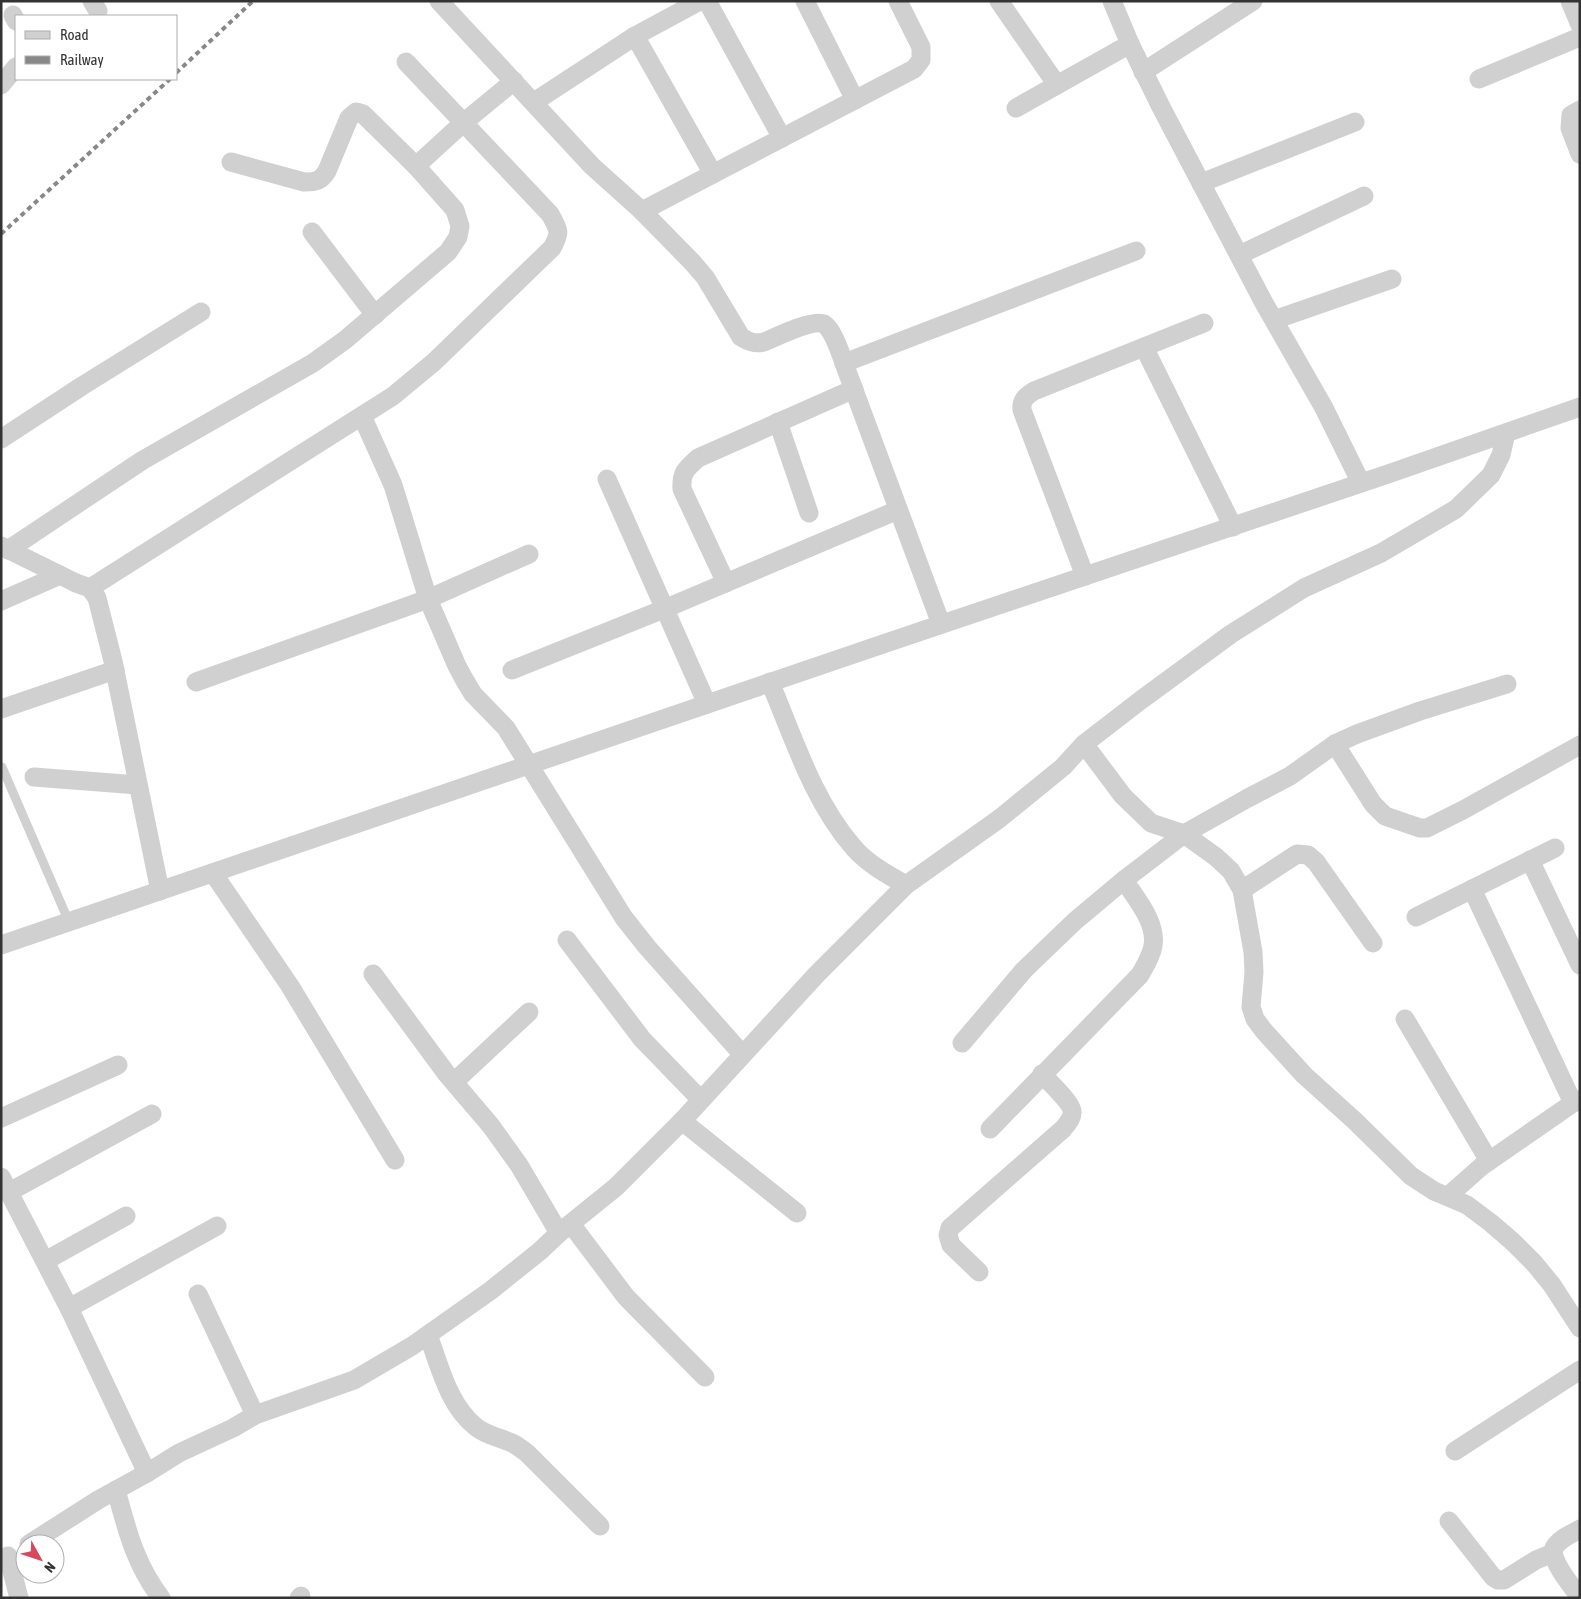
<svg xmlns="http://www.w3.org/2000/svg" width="1581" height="1599" viewBox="0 0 1581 1599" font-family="'Asap Condensed',sans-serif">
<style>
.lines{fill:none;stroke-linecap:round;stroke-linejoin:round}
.service{stroke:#d0d0d0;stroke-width:9}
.minor{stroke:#d0d0d0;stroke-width:19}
.rail{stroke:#888;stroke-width:4;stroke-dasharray:5 4;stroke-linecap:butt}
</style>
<rect width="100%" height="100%" fill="#fff"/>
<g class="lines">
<!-- service -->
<path class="service" d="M2,767L69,922"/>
<!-- minor -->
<g class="minor">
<path d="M92,1L98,11"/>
<path d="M439,1L592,166L642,211L692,262L705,277L741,337C749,342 755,344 764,342C776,337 813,319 824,324C835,331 843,362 848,374L941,624"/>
<path d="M707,1L782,138"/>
<path d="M805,1L855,100"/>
<path d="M999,1L1057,85"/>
<path d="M1112,1L1130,44L1161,107L1264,303L1324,408L1361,483"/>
<path d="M1570,1L1580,25"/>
<path d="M13,15L16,21"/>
<path d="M635,36L713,174"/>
<path d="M1143,72L1253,1"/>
<path d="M1479,79L1580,37"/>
<path d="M1,85L16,67"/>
<path d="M534,102L635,36L700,1"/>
<path d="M1016,108L1130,44"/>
<path d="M1580,110L1571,115L1570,128L1580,154"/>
<path d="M416,166L463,123L514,81"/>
<path d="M1201,183L1355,122"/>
<path d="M642,211L914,69L921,60V47L898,1"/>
<path d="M312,232L375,315"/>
<path d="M1239,255L1364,196"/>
<path d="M1274,320L1392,279"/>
<path d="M1144,347L1233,527"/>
<path d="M844,363L1136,251"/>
<path d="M362,416L393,485L428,599L457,666L464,679L473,694L506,728L624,918L647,947L742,1054"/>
<path d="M778,422L809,513"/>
<path d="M1,439L82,386L201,312"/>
<path d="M607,479L707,704"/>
<path d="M1,546L76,583L90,588L97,598L113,661L160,891"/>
<path d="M8,550L143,460L313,363L345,340L448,252L458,237L460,226L455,210L416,166L363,114L356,112L349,118L327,171C321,181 316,182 304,182L231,162"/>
<path d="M1085,576L1022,410C1021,400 1026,396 1034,391L1204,323"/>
<path d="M726,583L682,489C681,472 686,469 698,458L854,389"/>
<path d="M90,588L393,396L434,362L552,248C561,232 559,230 550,214L406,62"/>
<path d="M1,601L60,575"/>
<path d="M512,670L664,609L898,510"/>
<path d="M196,682L428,599L529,554"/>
<path d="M770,682C794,739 813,801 854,848C868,864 888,875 906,885"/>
<path d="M1,709L115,670"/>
<path d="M1084,744L1123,796L1151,823L1184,834L1216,857L1231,871L1242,890L1253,952L1254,972L1251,1007L1255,1019L1264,1031L1304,1075L1355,1121L1411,1176L1434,1191L1467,1205L1491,1223L1513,1242L1534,1263L1552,1285L1580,1328"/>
<path d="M1335,744L1373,804L1385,816L1420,828H1427L1463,810L1580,745"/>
<path d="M34,777L138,785"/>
<path d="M1530,860L1580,965"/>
<path d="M213,873L290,986L395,1160"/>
<path d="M1472,889L1573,1103"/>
<path d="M1242,890L1297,854L1308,855L1316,862L1373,943"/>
<path d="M1416,917L1555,848"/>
<path d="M567,940L642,1039L701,1100"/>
<path d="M1,945L886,643L1388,474L1580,407"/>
<path d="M373,974L446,1073L491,1126L519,1165L559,1233"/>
<path d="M1405,1019L1489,1161"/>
<path d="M962,1043L1024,970L1075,921L1124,880L1184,834L1248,798L1290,776L1335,744L1357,734L1420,711L1507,684"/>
<path d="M454,1082L529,1012"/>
<path d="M1,1118L118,1065"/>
<path d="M682,1121L797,1213"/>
<path d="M990,1129L1140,975C1145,966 1151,957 1153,946C1157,922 1136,899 1124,880"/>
<path d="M1,1177L69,1308L147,1473"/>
<path d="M9,1192L152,1114"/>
<path d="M1448,1196L1482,1166L1573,1103L1580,1100"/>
<path d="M571,1224L626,1297L705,1377"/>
<path d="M45,1261L126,1216"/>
<path d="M979,1272L951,1245L948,1235L950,1228L1063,1129C1067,1124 1073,1118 1072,1111C1071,1102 1049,1082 1042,1074"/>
<path d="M198,1294L255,1415"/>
<path d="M69,1308L217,1226"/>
<path d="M428,1335C440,1366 448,1405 476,1427C487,1436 502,1438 514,1444C519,1447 523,1450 527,1453L600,1526"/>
<path d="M1455,1451L1580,1370"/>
<path d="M116,1490C127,1530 135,1564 161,1598"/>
<path d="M1449,1521L1493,1577L1498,1580H1504L1536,1560L1553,1553"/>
<path d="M1580,1529C1571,1534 1559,1539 1554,1548C1549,1559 1573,1588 1580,1597"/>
<path d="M29,1544L98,1500L147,1473L179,1453L233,1428L255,1415L354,1380L412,1346L490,1291L540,1251L559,1233L616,1187L682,1121L817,974L906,885L999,819L1063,767L1084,744L1141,700L1231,634L1304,588L1381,553L1456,509L1491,475L1501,455L1506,433"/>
<path d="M8,1556L19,1598"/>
<path d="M299,1598L301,1596"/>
</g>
<!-- rail -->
<g class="rail">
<path d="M176,73L253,1"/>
<path d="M1,234L170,79"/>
</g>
</g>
<!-- border -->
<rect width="1581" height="1599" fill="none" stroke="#333333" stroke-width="5"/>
<!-- legend -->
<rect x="15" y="15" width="162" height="65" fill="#ffffff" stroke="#adadad"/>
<rect x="25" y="31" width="25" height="8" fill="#d0d0d0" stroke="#adadad"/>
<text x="60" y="40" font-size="15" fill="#333333">Road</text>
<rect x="25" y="56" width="25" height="8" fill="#888888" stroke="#adadad"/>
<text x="60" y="65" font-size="15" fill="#333333">Railway</text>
<!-- north arrow -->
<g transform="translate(40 1559) rotate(130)"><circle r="24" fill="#ffffff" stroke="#adadad"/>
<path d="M0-4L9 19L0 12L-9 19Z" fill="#d7485f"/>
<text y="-8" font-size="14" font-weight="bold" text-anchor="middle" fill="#333333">N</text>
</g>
</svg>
